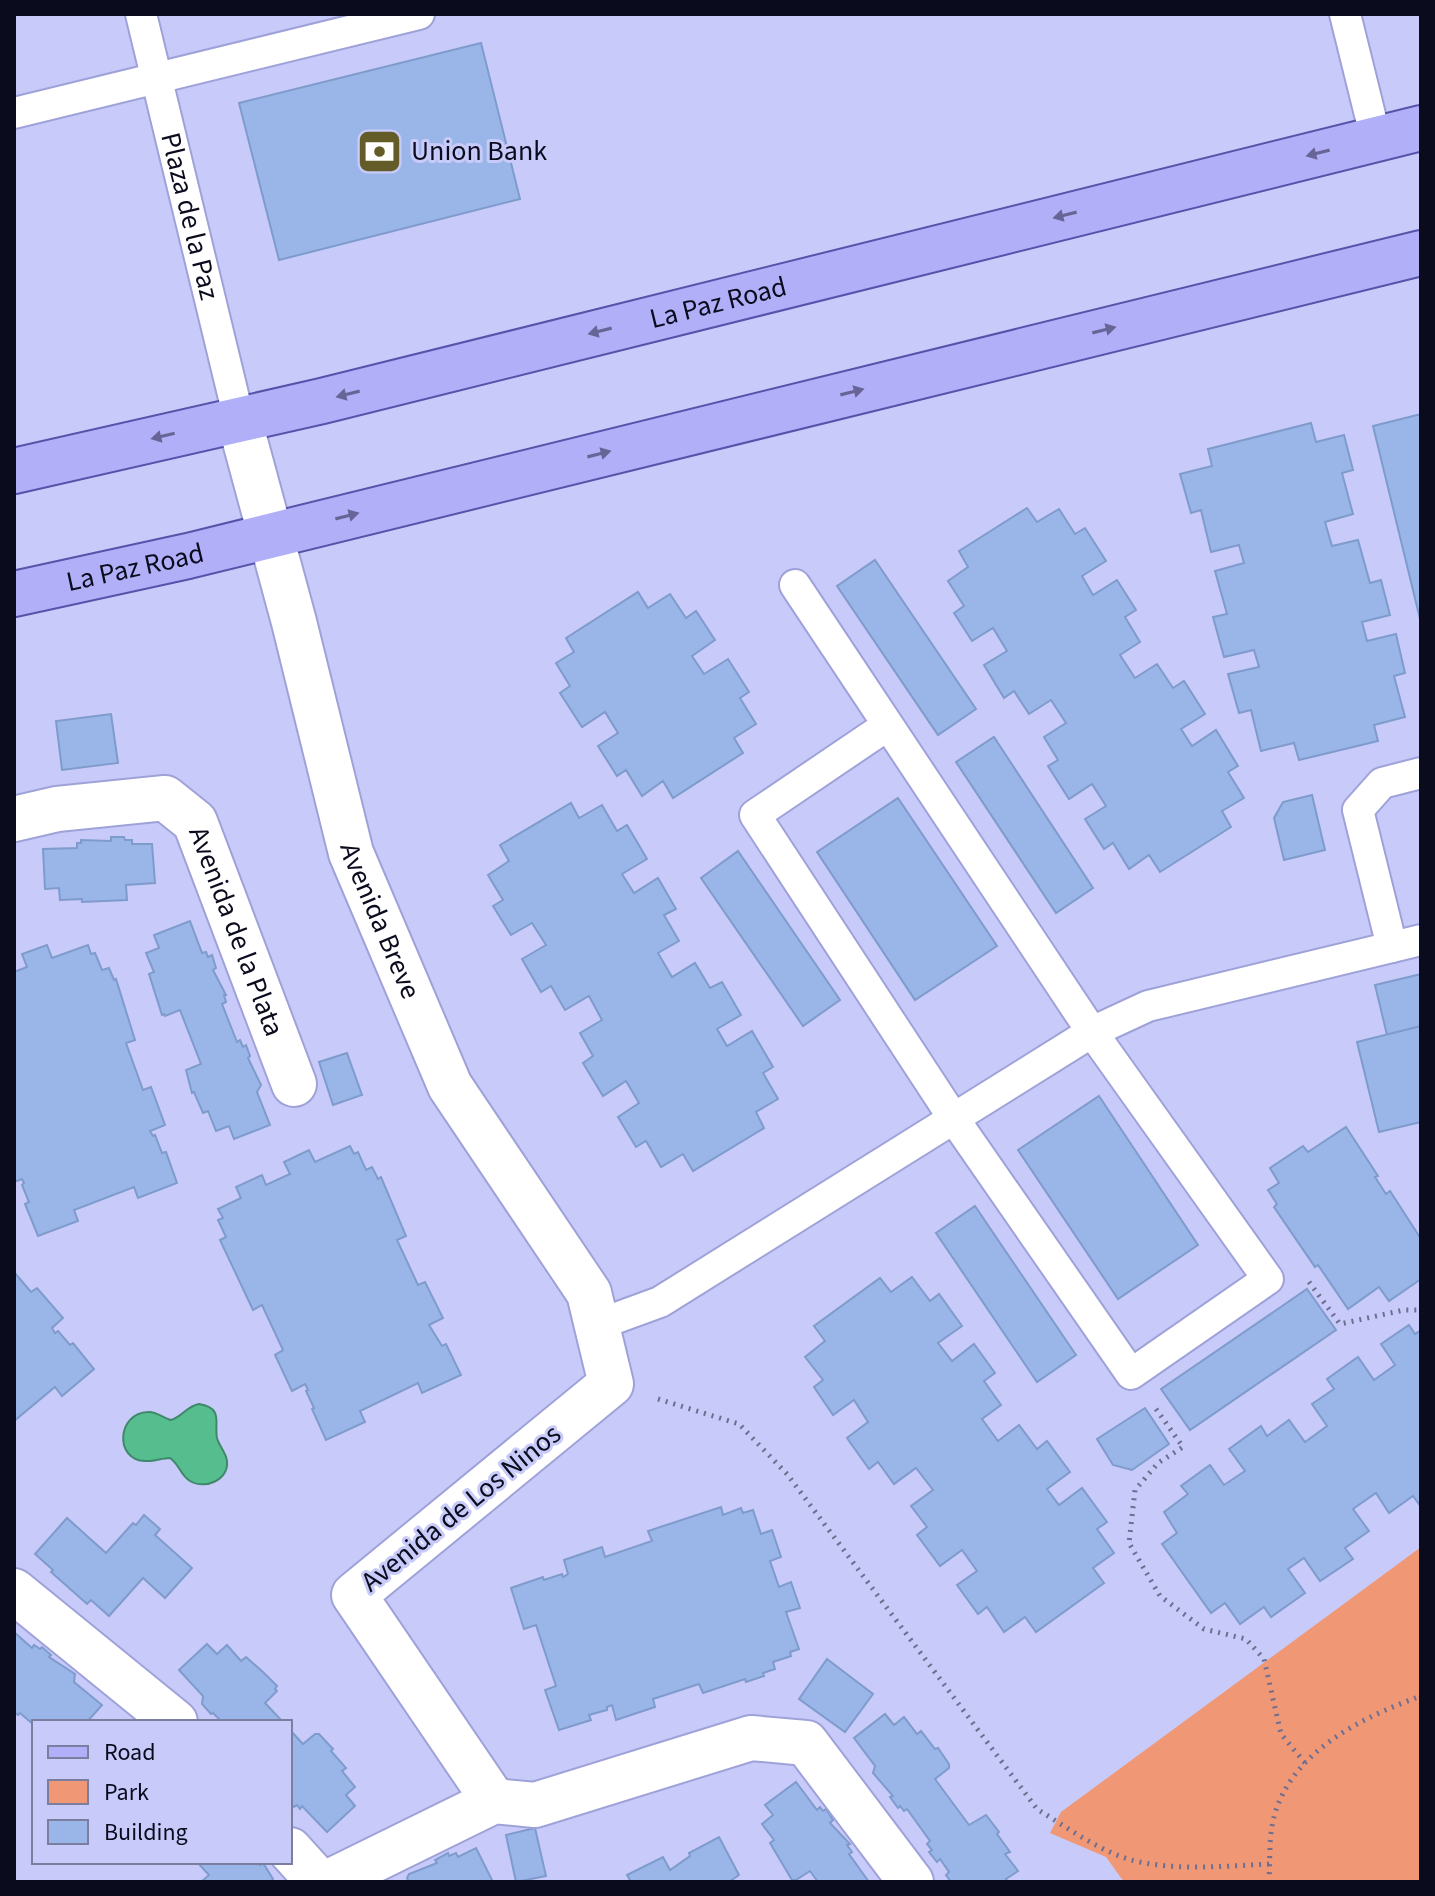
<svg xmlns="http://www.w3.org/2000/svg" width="1435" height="1896" viewBox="0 0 1435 1896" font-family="'Source Sans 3',sans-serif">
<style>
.green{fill:#f09775}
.water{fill:#55bd8e;stroke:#3f886c;stroke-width:2}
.building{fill:#9ab6e9;stroke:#7f9bcc;stroke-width:2}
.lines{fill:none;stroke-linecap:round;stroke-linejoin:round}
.service-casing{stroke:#9fa2d9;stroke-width:34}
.minor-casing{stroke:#9fa2d9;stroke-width:48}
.primary-casing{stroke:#5653aa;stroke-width:48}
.path{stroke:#6e6f90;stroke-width:5;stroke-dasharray:2 6;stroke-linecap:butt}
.service{stroke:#fff;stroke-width:30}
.minor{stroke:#fff;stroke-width:44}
.primary{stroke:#b2aff9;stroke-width:44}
.oneway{fill:#676596}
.labels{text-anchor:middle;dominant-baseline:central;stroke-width:6;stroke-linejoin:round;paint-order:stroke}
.poi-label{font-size:28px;fill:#0b0b1e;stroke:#c8cbf9;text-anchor:start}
.street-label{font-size:28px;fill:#0b0b1e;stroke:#c8cbf9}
</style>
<rect width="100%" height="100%" fill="#c8cbf9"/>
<!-- green -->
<path class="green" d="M1421,1547V1882H1124L1106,1857L1050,1833L1061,1812Z"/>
<!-- water -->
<path class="water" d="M199,1404C224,1408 214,1423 217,1438C219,1446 226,1452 227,1461C229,1480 205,1490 190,1481C180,1475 180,1465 170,1458C162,1458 153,1462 145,1461C114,1460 117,1413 148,1412C156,1411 163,1418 171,1420C183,1416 187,1406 199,1404Z"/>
<!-- building -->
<g class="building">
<path d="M481,43L520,199L279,260L239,103Z"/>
<path d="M1421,414V623L1373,426Z"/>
<path d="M1311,423L1316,442L1344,435L1353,470L1342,473L1353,514L1325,522L1332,546L1358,540L1370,583L1381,580L1390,615L1362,622L1367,641L1396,634L1405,673L1394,676L1405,717L1374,725L1378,741L1299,760L1294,743L1261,751L1251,710L1239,713L1228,674L1259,667L1254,650L1224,657L1213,617L1227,614L1215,571L1244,563L1239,545L1211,552L1201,510L1191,513L1180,474L1212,466L1208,449Z"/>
<path d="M1027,508L1037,522L1059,509L1075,534L1085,528L1106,561L1082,576L1093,595L1117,580L1136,610L1125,617L1140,642L1120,655L1135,678L1157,664L1173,688L1184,681L1205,714L1181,729L1192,746L1216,730L1238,766L1228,772L1244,798L1222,811L1231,827L1160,872L1149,855L1129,869L1113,843L1104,849L1085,819L1106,806L1092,784L1069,799L1048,766L1058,760L1044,737L1066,723L1051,700L1029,714L1014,691L1004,698L984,665L1007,651L993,628L972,641L954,613L964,606L948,581L968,567L959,551Z"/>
<path d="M875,560L976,709L938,735L837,586Z"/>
<path d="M638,592L648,608L670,594L686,618L696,611L715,640L692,656L704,674L728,659L749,692L740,698L756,724L734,738L743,753L673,798L663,781L642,796L626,770L617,776L598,746L618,733L605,712L582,727L560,693L570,686L556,663L574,652L566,638Z"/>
<path d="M111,714L118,763L62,770L56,721Z"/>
<path d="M994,737L1093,888L1056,913L956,762Z"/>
<path d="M1312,795L1325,850L1284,860L1274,818L1283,802Z"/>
<path d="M898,798L997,946L915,1000L817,852Z"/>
<path d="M571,803L579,818L602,805L617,831L627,825L647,859L622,874L634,893L658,878L676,909L664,915L679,941L658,953L672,977L695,963L710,988L722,982L741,1015L717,1029L727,1046L752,1031L773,1067L763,1073L778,1099L756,1112L764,1128L693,1171L683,1154L661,1167L646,1141L636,1147L618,1117L639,1103L626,1081L603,1096L583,1063L593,1056L580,1033L602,1020L589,996L565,1010L551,986L541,992L522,959L546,945L532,923L511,935L493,906L503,900L488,875L509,861L500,845Z"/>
<path d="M111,837H124L125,840H132V844H152L155,883L126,885L127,900L82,902V899L60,900L59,888L45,889L43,849L77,848V843H81V840L111,841Z"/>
<path d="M738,851L840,1000L803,1026L701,878Z"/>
<path d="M190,921L202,953L206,952L208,957L212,955L216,968L213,970L226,995H224L226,1002L222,1004L237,1042L240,1040L243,1047L246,1045L250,1056L248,1058L261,1085L257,1092L270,1125L234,1139L229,1126L216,1131L208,1111L203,1113L194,1092L192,1093L186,1070L201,1064L180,1010L165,1016L164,1014L162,1015L149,974L154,972L146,953L159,948L154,935Z"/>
<path d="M47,945L52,958L88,945L91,954L95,953L102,970L109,968L114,980L116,979L135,1040L126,1043L143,1090L151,1087L165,1125L150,1131L153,1136L155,1135L162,1153L166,1152L177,1183L138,1198L134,1187L74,1210L78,1221L38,1236L25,1204L29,1202L22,1185L24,1183L22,1179L14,1182V972L27,967L22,954Z"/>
<path d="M1421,974V1026L1387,1035L1375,985Z"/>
<path d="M1421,1026V1122L1379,1132L1357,1042Z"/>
<path d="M347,1053L362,1095L333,1105L319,1062Z"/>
<path d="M1099,1096L1198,1245L1118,1299L1018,1150Z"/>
<path d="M1346,1127L1378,1176L1375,1177L1386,1194L1390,1191L1421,1239V1279L1389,1301L1379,1287L1348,1309L1318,1265L1315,1267L1274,1207L1277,1204L1268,1190L1279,1183L1270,1168L1303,1146L1308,1152Z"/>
<path d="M350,1146L354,1154L358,1152L366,1170L372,1167L378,1179L381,1177L406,1236L397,1240L418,1285L425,1282L443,1318L429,1325L442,1346L446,1344L461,1375L422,1393L418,1383L360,1411L365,1422L326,1440L312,1409L314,1408L306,1391L308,1390L305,1384L292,1391L275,1355L283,1350L262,1305L253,1310L220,1240L226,1237L218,1220L223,1218L218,1209L241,1198L236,1187L262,1175L266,1185L290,1174L284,1162L309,1150L315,1162Z"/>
<path d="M975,1206L1076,1355L1037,1382L936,1233Z"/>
<path d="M14,1272L31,1292L37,1288L63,1318L52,1328L55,1333L58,1331L70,1345L73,1343L94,1369L62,1396L55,1387L14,1421Z"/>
<path d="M912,1277L930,1301L939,1294L962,1326L938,1343L952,1361L974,1344L995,1373L984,1381L1001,1405L982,1419L998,1441L1019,1425L1037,1449L1047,1441L1070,1472L1047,1489L1059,1505L1082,1488L1107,1522L1097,1529L1114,1553L1093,1568L1104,1583L1036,1632L1025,1617L1004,1632L987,1607L978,1614L957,1585L977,1571L962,1550L940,1566L917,1535L927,1527L911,1506L933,1490L916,1468L894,1484L878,1462L869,1469L847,1438L868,1422L854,1400L833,1415L814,1387L823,1380L805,1357L825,1341L814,1326L880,1278L891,1292Z"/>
<path d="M1307,1289L1336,1330L1190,1430L1161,1389Z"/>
<path d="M1409,1325L1415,1334L1421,1330V1507L1413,1496L1389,1513L1376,1493L1353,1509L1369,1531L1345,1548L1353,1559L1320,1581L1304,1558L1288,1569L1305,1593L1271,1617L1264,1607L1240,1624L1225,1603L1211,1613L1162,1544L1177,1533L1164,1512L1188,1494L1181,1486L1210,1465L1224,1485L1245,1471L1229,1449L1261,1426L1267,1436L1289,1420L1305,1442L1327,1426L1312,1404L1334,1389L1327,1379L1358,1357L1374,1380L1395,1365L1381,1344Z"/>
<path d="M1145,1408L1169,1444L1132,1470L1113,1465L1097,1439Z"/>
<path d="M721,1507L723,1515L741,1508L743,1513L753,1510L761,1534L772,1530L781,1557L770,1561L779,1587L791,1582L800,1608L786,1612L799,1649L790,1652L791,1656L773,1662L775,1669L763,1673L764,1676L746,1682L745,1679L703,1693L699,1684L653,1699L655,1707L616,1720L612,1705L607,1707V1710L589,1715L591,1720L559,1730L545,1690L556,1686L536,1625L524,1629L511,1588L543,1577L544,1580L562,1574L563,1577L568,1574L564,1560L602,1547L605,1557L652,1541L648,1531Z"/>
<path d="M144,1515L160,1529L155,1535L192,1568L165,1598L143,1578L109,1616L91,1600L87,1604L51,1572L53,1570L35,1554L67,1518L106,1553L133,1523L136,1525Z"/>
<path d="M14,1632L32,1648L34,1645L40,1649L42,1647L51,1655L49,1657L75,1674L74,1682L102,1705L87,1722H34V1725L20,1713L18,1715L14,1712Z"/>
<path d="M207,1644L217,1654L227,1645L241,1661L246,1657L263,1672L277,1686L275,1689L277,1691L265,1703L283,1722H222L213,1713L211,1714L202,1704L203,1696L179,1670Z"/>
<path d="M827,1659L873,1694L845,1732L799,1699Z"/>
<path d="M885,1714L894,1725L904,1717L917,1734L921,1731L935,1749L938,1748L949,1764V1768L935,1779L969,1825L986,1815L999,1832L997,1834L1010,1852L1005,1854L1018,1871L1006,1879L1008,1882H951L946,1875L949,1872L940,1859L937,1862L929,1852L932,1850L927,1844L930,1841L907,1809L904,1811L900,1806L898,1808L890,1797L893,1796L873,1773L875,1766L854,1738Z"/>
<path d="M290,1730L303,1744L315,1734H319L333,1749L331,1751L346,1768L342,1771L355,1787L346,1795L355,1806L327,1832L302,1806L300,1809L297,1805L294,1807L290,1803Z"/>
<path d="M796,1782L817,1810L820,1807L823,1811L826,1809L833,1820L830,1823L850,1844L847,1845L852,1852L849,1854L869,1882H818L810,1871L796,1880H792L770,1843L774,1840L762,1824L773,1815L765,1805Z"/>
<path d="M535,1828L546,1876L516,1882L506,1835Z"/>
<path d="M719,1837L739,1875L729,1882H631L627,1875L663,1857L670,1870L690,1856L689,1853Z"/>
<path d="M476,1848L493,1882H409L407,1878L409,1874L437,1863L435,1860L448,1853L449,1856L456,1853L458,1857Z"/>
<path d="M197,1862H258L260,1865L263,1863L273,1879L271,1882H201L209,1875Z"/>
</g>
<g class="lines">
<defs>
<g id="service">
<path id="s1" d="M141,14L239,419"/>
<path d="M1345,14L1376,139"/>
<path d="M14,113L419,14"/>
<path d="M795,585L1092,1032L1268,1279L1131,1374L954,1119L755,815L888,725"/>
<path d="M1392,947L1358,810L1382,783L1421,773"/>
<path d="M597,1325L660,1302L1092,1032L1148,1006L1421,940"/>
</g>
<g id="minor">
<path id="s2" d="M239,419L294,622L351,853L450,1086L589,1293L611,1384L354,1595L494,1801"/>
<path id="s3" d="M14,819L57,809L165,798L195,822L294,1084"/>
<path d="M14,1591L175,1722"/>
<path d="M290,1850L319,1882"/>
<path d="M329,1882L494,1801L535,1805L751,1738L806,1743L911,1882"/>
</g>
<g id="primary">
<path id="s4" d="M14,471L322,401L1421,128"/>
<path id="s5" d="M14,594L188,556L1421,253"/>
</g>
</defs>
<!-- service casing -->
<use href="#service" class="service-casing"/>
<!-- minor casing -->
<use href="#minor" class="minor-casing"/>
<!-- primary casing -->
<use href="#primary" class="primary-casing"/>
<!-- path -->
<g class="path">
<path d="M1309,1282L1340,1324L1404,1310H1421"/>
<path d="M658,1399L739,1424L787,1474L1037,1809C1068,1828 1100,1852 1135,1861C1179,1871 1225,1866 1270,1864"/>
<path d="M1156,1409L1183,1447L1158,1463L1135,1490L1129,1543L1160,1596L1204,1629L1246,1639L1264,1659L1281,1734L1305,1763"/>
<path d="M1269,1882C1270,1864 1269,1844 1272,1826C1285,1754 1360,1718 1421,1696"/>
</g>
<!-- service -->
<use href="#service" class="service"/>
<!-- minor -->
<use href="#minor" class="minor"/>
<!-- primary -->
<use href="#primary" class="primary"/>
</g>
<!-- one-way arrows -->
<defs><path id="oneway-solid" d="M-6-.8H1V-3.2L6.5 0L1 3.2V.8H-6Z" transform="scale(2)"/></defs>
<g class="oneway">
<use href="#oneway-solid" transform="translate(1318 153) rotate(166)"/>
<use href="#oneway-solid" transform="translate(1065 215) rotate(166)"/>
<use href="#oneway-solid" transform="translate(1104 330) rotate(-14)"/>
<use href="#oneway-solid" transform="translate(600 331) rotate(166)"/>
<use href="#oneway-solid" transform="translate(852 392) rotate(-14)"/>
<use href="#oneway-solid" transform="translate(348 394) rotate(166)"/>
<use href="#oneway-solid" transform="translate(163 436) rotate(167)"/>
<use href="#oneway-solid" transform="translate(599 454) rotate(-14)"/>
<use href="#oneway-solid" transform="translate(347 516) rotate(-14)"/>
</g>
<!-- icons -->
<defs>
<symbol id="bank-square" viewBox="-11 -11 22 22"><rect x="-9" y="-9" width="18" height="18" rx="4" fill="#635c28" stroke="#c8cbf9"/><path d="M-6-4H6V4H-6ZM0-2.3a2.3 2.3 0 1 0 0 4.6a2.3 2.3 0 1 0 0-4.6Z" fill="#fff"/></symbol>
</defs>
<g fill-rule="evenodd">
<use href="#bank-square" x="354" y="126" width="51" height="51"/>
</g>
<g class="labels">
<!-- poi labels -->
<g class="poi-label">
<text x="411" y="151">Union Bank</text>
</g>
<!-- street labels -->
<g class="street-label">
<text stroke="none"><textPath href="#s1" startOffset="208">Plaza de la Paz</textPath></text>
<text stroke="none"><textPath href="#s4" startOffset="724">La Paz Road</textPath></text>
<text stroke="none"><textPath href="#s5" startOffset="124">La Paz Road</textPath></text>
<text stroke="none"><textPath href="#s2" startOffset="522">Avenida Breve</textPath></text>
<text stroke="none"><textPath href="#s3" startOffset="308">Avenida de la Plata</textPath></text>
<text transform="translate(461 1508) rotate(-39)">Avenida de Los Ninos</text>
</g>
</g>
<!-- border -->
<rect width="1435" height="1896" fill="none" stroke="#0b0b1e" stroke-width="32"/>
<!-- legend -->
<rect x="32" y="1720" width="260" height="144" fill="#c8cbf9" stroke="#7c7ea1" stroke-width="2"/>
<rect x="48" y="1746" width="40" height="12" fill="#b2aff9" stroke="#7c7ea1" stroke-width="2"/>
<text x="104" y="1760" font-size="24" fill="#0b0b1e">Road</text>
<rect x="48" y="1780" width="40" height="24" fill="#f09775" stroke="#7c7ea1" stroke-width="2"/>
<text x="104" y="1800" font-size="24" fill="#0b0b1e">Park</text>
<rect x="48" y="1820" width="40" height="24" fill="#9ab6e9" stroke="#7c7ea1" stroke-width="2"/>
<text x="104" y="1840" font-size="24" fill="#0b0b1e">Building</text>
</svg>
